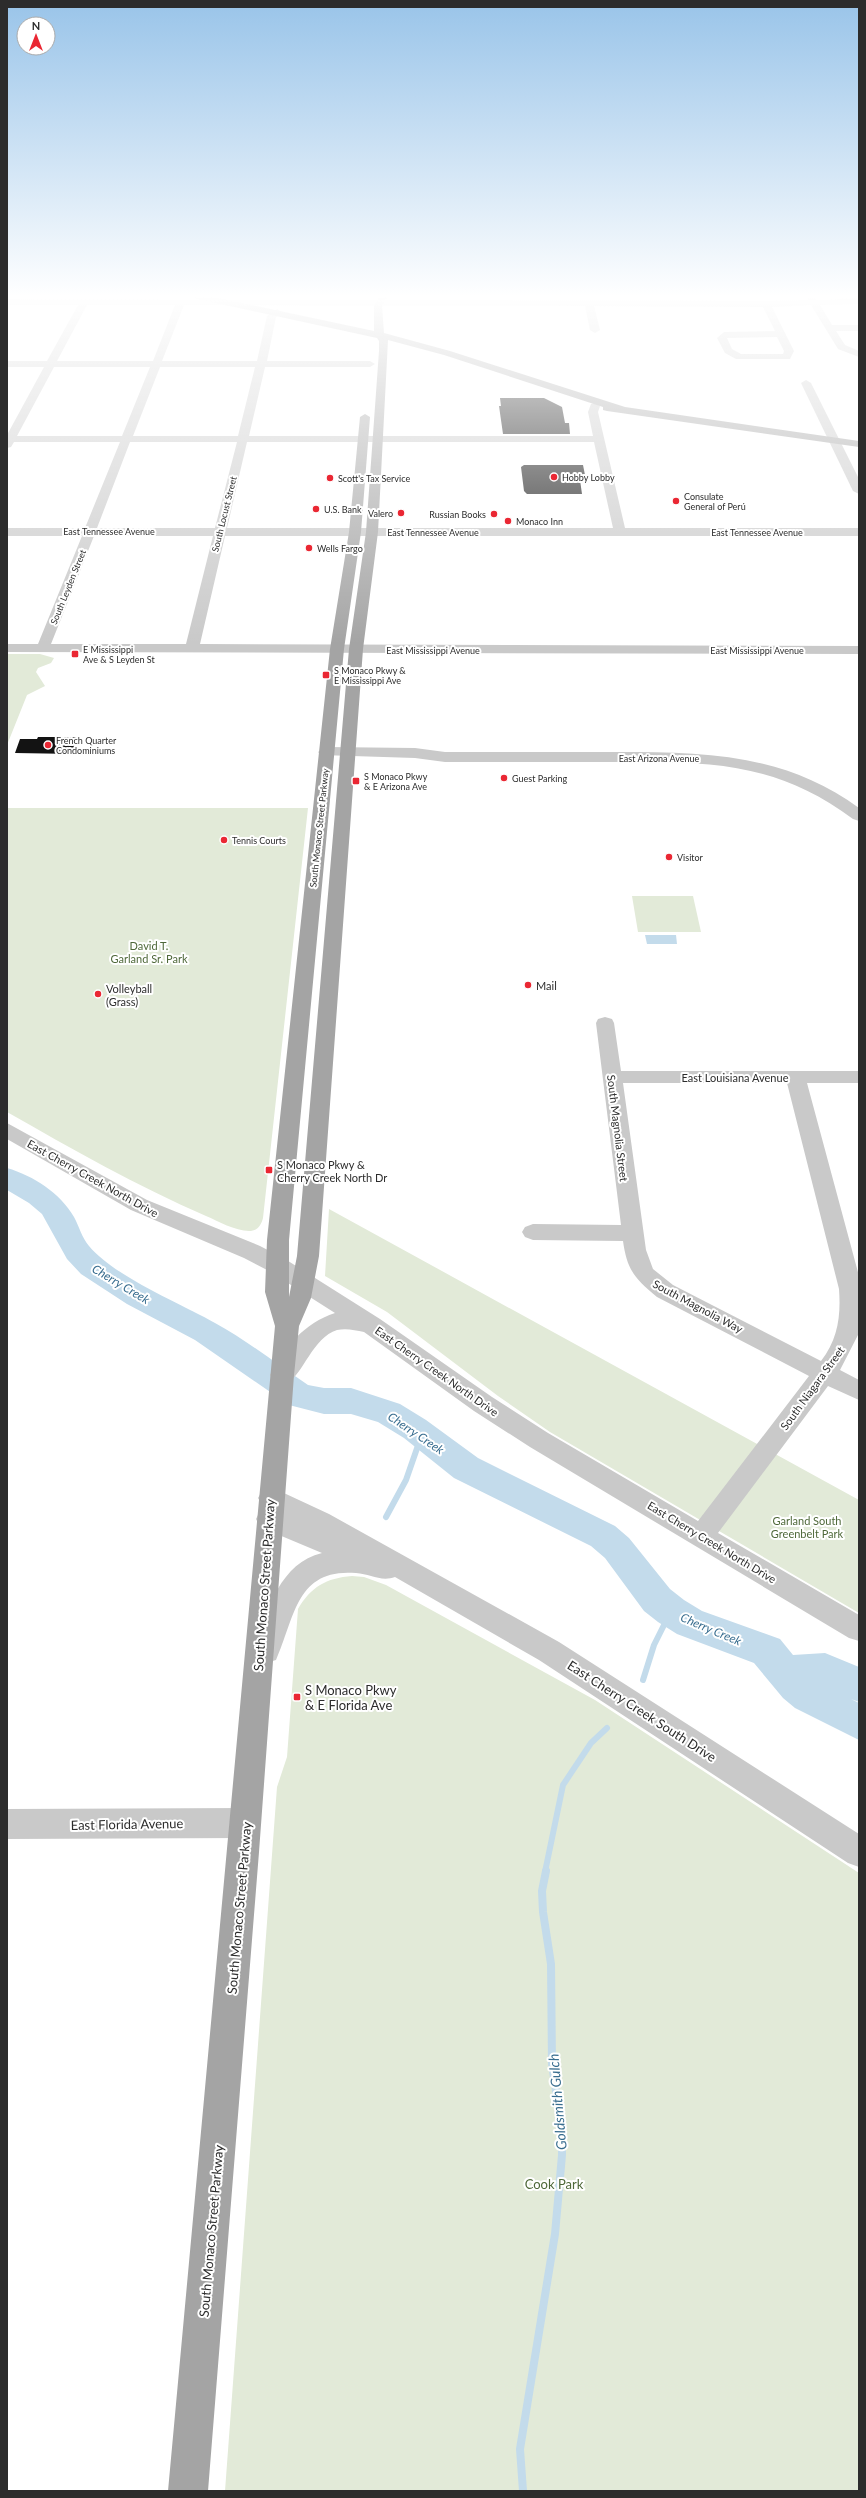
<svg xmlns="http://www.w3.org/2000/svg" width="866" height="2498" viewBox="0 0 866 2498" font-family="Lato,sans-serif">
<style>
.green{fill:#e2ead8}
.water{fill:#c3dbeb}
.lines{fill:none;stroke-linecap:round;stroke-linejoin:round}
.stream-far1{stroke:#c3dbeb;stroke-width:6}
.stream{stroke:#c3dbeb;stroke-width:8}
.river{fill:#c3dbeb;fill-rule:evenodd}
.building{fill:#131313}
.minor{fill:#c9c9c9;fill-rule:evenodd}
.major{fill:#a4a4a4;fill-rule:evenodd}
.poi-dot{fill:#ea2733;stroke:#fff;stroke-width:1.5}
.labels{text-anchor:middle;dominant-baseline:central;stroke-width:4;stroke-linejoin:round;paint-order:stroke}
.far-poi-label{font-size:9px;fill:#2c2c2c;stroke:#fff;text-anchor:start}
.far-street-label{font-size:9px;fill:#2c2c2c;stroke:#fff}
.park-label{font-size:11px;fill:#4e6839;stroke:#fff}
.poi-label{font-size:11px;fill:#2c2c2c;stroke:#fff;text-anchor:start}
.street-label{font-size:11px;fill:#2c2c2c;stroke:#fff}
.water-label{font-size:12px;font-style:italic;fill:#386d8f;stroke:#fff}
.near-street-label{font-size:13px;fill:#2c2c2c;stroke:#fff}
.near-poi-label{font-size:13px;fill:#2c2c2c;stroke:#fff;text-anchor:start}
.near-park-label{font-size:13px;fill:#4e6839;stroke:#fff}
.near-water-label{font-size:14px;font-style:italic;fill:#386d8f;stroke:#fff}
</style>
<rect width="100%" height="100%" fill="#fff"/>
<!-- green -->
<g class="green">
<path d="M7,654H40L54,658L51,663L38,668L36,672L45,686L27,695L7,745Z"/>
<path d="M7,808H308L263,1218C261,1226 257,1231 249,1231C235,1231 218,1221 206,1216C137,1186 72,1149 7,1112Z"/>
<path d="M693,896L701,932H638L632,896Z"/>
<path d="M329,1209L859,1500V1613L550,1432L498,1396L387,1312L325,1276Z"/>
<path d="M352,1576L364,1577L386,1585L595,1700L859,1873V2491H225L277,1787L287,1757L298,1609C311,1587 326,1578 352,1576Z"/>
</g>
<!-- water -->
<path class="water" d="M645,935H676L677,944H647Z"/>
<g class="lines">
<!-- stream-far1 -->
<g class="stream-far1">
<path d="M386,1517L406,1480L422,1434"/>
<path d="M643,1680L654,1645L671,1611"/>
<path d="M545,1872L563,1785L591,1743L607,1728"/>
</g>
<!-- stream -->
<path class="stream" d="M523,2491L520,2449L555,2234L562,2155V2132L552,2064L551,1964L543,1912L542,1891L546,1871"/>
<!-- river -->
<path class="river" d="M7,1168C34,1176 60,1193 74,1217C79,1226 82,1238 89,1246C115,1277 180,1303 215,1323C248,1341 278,1365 308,1385L324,1388H351L400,1404L426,1420L478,1458L615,1526L629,1538L670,1589L684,1600L702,1611L780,1639L793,1655L825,1653L859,1667V1702L851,1699L859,1703V1740L795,1708L783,1698L754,1663L677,1634L658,1622L644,1611L605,1558L591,1546L454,1478L404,1438L378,1422L351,1414H324L289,1405L195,1340L127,1304L81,1274L67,1259L42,1214L29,1203L7,1190Z"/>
</g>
<!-- building -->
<g class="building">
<path d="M500,398H544L562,407L565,423H569L570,434H503L499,406H501Z"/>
<path d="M524,465H583L586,480H580L582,494H527L524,491L521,467Z"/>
<path d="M38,737H80L75,754L15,753L20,739H37Z"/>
</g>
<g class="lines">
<!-- minor -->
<g class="minor">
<path d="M805,295H813L816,300L859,298V304L820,305L832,325H859V331H836L845,345L859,351V357L838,349L811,305L772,307L794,351L790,359H736L725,353L717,338L724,332L775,331L763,307L594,306L600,330L595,333L590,330L585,306L184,305L162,361H257L267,316L277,309L282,312L276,317L267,361H370L375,364L370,367H265L249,436H593L588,412L591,404L595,403L600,406L598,412L625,528H859V536H225L200,644L859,646V654L7,652V644H38L82,536H7V528H85L120,442H14L11,447L7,448V435L44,367H7V361H47L78,305H7V299L770,301L808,300ZM87,305H175L153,361H57ZM777,337L784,351L783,354H741L732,349L727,338ZM54,367H150L122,436H17ZM160,367H255L238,436H133ZM130,442H237L215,528H97ZM247,442H594L613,528H227ZM94,536H213L186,644H51Z"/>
<path d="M806,380L811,383L859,479V494L853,491L801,383Z"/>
<path d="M326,747L415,748L445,752C497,752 548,752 600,752C694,752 780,750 859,808V821L853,819C771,758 700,762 603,762C550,762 498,762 445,762L415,758L321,755L318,752Z"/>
<path d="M605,1017L612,1019L614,1023L621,1071H859V1083H807L859,1276V1333L840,1370L859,1380V1400L828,1386L718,1533L859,1615V1641L849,1638L530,1447L474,1411L364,1332C355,1330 346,1328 337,1330C313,1337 302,1376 288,1382C283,1385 279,1383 274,1382L270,1375C285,1347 304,1323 335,1313L269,1271L244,1258L131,1210L7,1139V1123L147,1200L260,1246L285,1259L380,1319L492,1397L548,1433L698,1521L809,1376L657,1297C635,1279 627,1270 623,1241L533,1240L525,1237L522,1232L525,1227L533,1224L621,1225L596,1023L598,1019ZM623,1083H787L839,1289C841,1316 838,1339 821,1361L673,1285L653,1269L646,1250Z"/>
<path d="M271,1487L329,1514L559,1642L859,1834V1867L848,1863L539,1660L395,1577C381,1582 370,1574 356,1573C296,1568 295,1617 276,1660L266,1663L256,1660L252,1651C266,1614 279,1563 322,1553L260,1527L256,1519L260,1511L268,1508L262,1505L258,1498L262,1491Z"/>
<path d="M246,1808L257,1813L261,1823L257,1833L246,1838L7,1839V1809Z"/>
</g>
<!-- major -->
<path class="major" d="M189,295H204L374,331V306L380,295H388L382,306L384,333L450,351L625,407L859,441V447L607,411L603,410V407L444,355L388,340L378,532L363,649L319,1256L311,1298L299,1326L294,1375L259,1852L208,2491H168L275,1326L265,1292L267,1240L330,649L349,532L360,417L365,414L370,417L361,532L344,649L289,1240V1297L297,1256L349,649L366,532L379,351V341L377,338L193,298Z"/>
</g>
<!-- sky -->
<linearGradient id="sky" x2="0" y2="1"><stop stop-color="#99c4e9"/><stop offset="0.46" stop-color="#fff"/><stop offset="1" stop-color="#fff" stop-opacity="0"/></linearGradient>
<rect width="866" height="644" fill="url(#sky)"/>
<!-- markers -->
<g class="poi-dot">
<circle cx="554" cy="477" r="4"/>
<circle cx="330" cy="478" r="4"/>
<circle cx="676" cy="501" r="4"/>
<circle cx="316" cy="509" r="4"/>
<circle cx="401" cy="513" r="4"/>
<circle cx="494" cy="514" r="4"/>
<circle cx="508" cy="521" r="4"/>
<circle cx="309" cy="548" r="4"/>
<rect x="71" y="650" width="8" height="8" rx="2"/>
<rect x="322" y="671" width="8" height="8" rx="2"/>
<circle cx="48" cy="745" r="4"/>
<circle cx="504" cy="778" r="4"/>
<rect x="352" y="777" width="8" height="8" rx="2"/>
<circle cx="224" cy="840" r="4"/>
<circle cx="669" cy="857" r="4"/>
<circle cx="528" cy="985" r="4"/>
<circle cx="98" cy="994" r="4"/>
<rect x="265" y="1166" width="8" height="8" rx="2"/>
<rect x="293" y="1693" width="8" height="8" rx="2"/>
</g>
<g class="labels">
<!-- far-poi labels -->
<g class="far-poi-label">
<text x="562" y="477">Hobby Lobby</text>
<text x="338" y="478">Scott's Tax Service</text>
<text x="684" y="496">Consulate<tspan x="684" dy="10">General of Perú</tspan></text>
<text x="324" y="509">U.S. Bank</text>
<text x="393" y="513" text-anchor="end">Valero</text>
<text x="486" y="514" text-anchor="end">Russian Books</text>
<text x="516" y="521">Monaco Inn</text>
<text x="317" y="548">Wells Fargo</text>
<text x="83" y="649">E Mississippi<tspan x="83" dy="10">Ave &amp; S Leyden St</tspan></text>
<text x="334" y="670">S Monaco Pkwy &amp;<tspan x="334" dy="10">E Mississippi Ave</tspan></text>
<text x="56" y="740">French Quarter<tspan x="56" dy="10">Condominiums</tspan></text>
<text x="364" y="776">S Monaco Pkwy<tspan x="364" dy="10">&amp; E Arizona Ave</tspan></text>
<text x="512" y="778">Guest Parking</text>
<text x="232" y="840">Tennis Courts</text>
<text x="677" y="857">Visitor</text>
</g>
<!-- far-street labels -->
<g class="far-street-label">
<text transform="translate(224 514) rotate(-76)">South Locust Street</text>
<text x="109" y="531">East Tennessee Avenue</text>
<text x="433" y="532">East Tennessee Avenue</text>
<text x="757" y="532">East Tennessee Avenue</text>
<text transform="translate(68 587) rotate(-68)">South Leyden Street</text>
<text x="433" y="650">East Mississippi Avenue</text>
<text x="757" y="650">East Mississippi Avenue</text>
<text x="659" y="758">East Arizona Avenue</text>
<text transform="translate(319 828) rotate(-84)">South Monaco Street Parkway</text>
</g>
<!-- park labels -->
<g class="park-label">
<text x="149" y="945">David T.<tspan x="149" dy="13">Garland Sr. Park</tspan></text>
<text x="807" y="1520">Garland South<tspan x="807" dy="13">Greenbelt Park</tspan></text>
</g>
<!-- poi labels -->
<g class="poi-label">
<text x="536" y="985">Mail</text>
<text x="106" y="988">Volleyball<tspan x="106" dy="13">(Grass)</tspan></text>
<text x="277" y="1164">S Monaco Pkwy &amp;<tspan x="277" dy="13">Cherry Creek North Dr</tspan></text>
</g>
<!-- street labels -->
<g class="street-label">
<text x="735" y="1077">East Louisiana Avenue</text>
<text transform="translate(618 1128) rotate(83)">South Magnolia Street</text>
<text transform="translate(93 1178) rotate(29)">East Cherry Creek North Drive</text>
<text transform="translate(698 1306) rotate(28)">South Magnolia Way</text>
<text transform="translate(437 1371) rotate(35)">East Cherry Creek North Drive</text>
<text transform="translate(812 1388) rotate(-54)">South Niagara Street</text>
<text transform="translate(712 1542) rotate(31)">East Cherry Creek North Drive</text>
</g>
<!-- water labels -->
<g class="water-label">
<text transform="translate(121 1284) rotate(31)">Cherry Creek</text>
<text transform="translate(416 1433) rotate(34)">Cherry Creek</text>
<text transform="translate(711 1629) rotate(23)">Cherry Creek</text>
</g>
<!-- near-street labels -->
<g class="near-street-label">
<text transform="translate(264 1585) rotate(-86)">South Monaco Street Parkway</text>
<text transform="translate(642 1711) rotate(33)">East Cherry Creek South Drive</text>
<text transform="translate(127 1824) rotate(-1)">East Florida Avenue</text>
<text transform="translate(239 1908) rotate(-85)">South Monaco Street Parkway</text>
<text transform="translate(211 2231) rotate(-85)">South Monaco Street Parkway</text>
</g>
<!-- near-poi labels -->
<g class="near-poi-label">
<text x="305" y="1690">S Monaco Pkwy<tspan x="305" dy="15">&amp; E Florida Ave</tspan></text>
</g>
<!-- near-park labels -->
<g class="near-park-label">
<text x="554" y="2184">Cook Park</text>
</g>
<!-- near-water labels -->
<g class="near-water-label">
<text transform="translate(557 2102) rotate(-95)">Goldsmith Gulch</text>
</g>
</g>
<!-- border -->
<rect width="866" height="2498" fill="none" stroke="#2c2c2c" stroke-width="16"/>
<!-- north arrow -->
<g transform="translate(36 36)"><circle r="19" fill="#ffffff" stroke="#ababab"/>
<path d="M0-3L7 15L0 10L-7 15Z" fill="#ea2733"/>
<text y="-6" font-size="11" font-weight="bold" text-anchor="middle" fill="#2c2c2c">N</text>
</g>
</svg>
